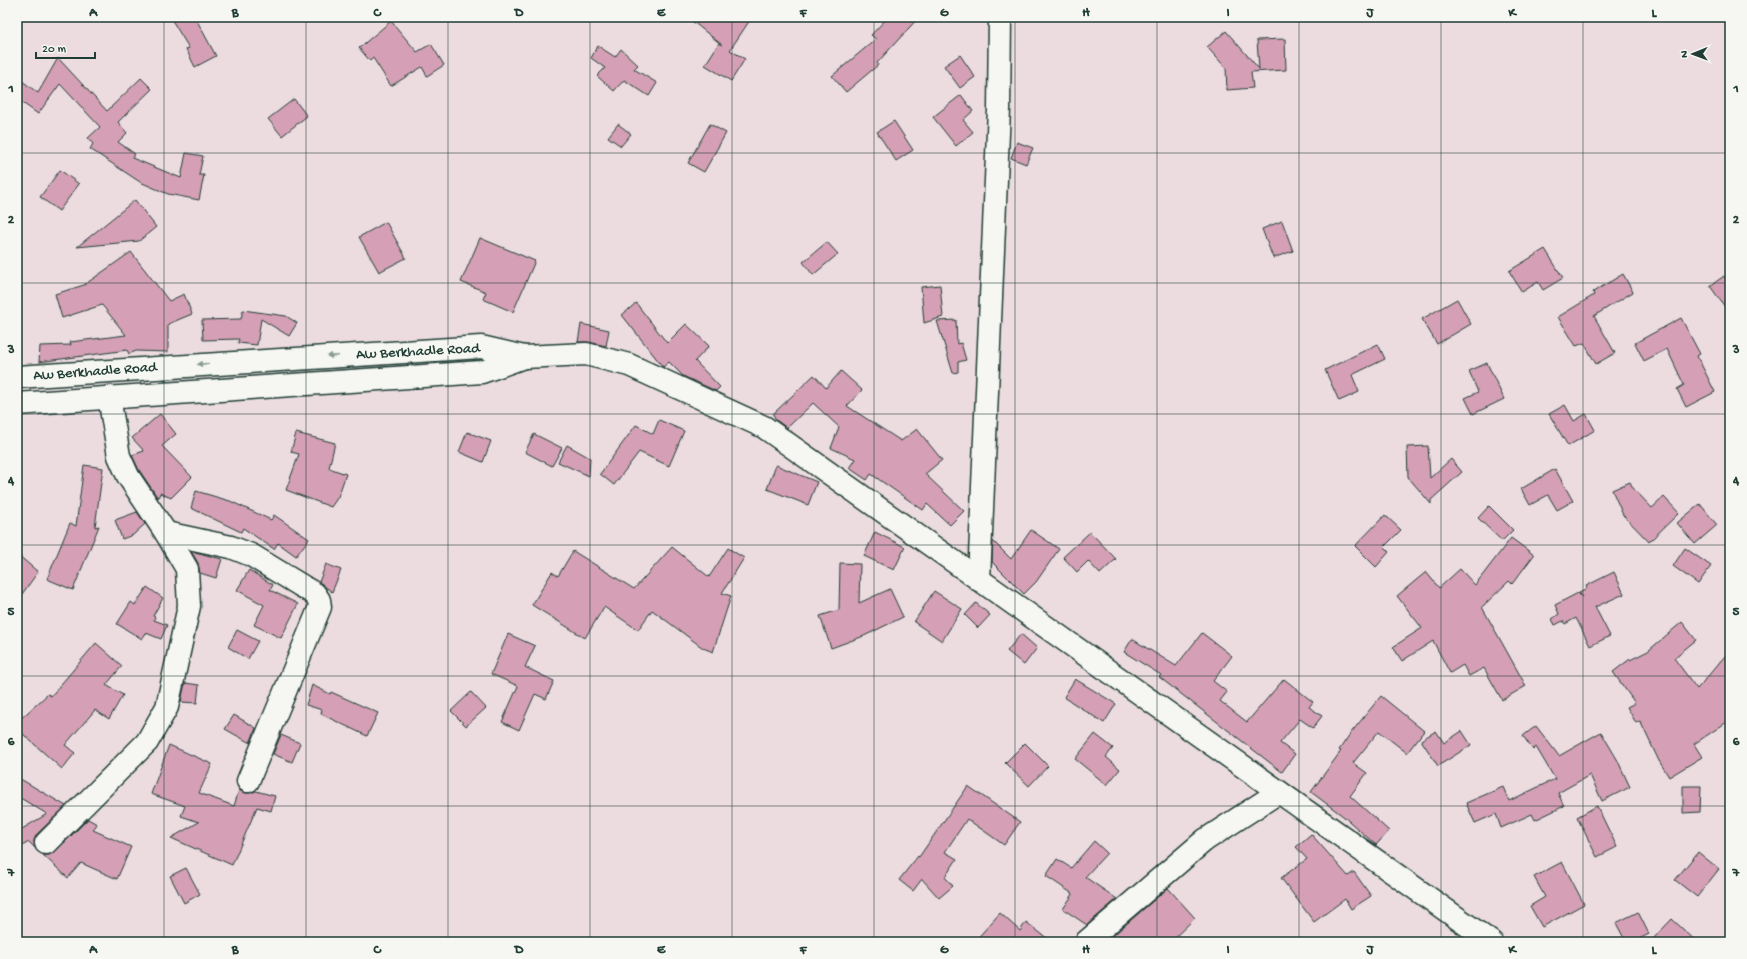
<svg xmlns="http://www.w3.org/2000/svg" width="1747" height="959" viewBox="0 0 1747 959" font-family="'Gochi Hand',sans-serif">
<style>
.building{fill:#d59fb5;stroke:#1f3d34}
.lines{fill:none;stroke-linecap:round;stroke-linejoin:round}
.minor-casing{stroke:#1f3d34;stroke-width:25}
.major-casing{stroke:#1f3d34;stroke-width:25}
.minor{stroke:#f6f6f2;stroke-width:22}
.major{stroke:#f6f6f2;stroke-width:22}
.oneway{fill:#8a9a93}
.grid{fill:none;stroke:#1f3d34;stroke-width:1;stroke-opacity:0.55}
.labels{text-anchor:middle;dominant-baseline:central;stroke-width:3.5;stroke-linejoin:round;paint-order:stroke}
.street-label{font-size:15px;fill:#1f3d34;stroke:#f6f6f2}
.neatline{fill:none;stroke:#1f3d34;stroke-width:1.5}
.grid-label{font-size:13px;text-anchor:middle;font-weight:bold;fill:#1f3d34}
</style>
<rect width="100%" height="100%" fill="#ecdce0"/>
<filter id="ink" filterUnits="userSpaceOnUse"><feTurbulence type="fractalNoise" baseFrequency=".025" numOctaves="2"/><feDisplacementMap in="SourceGraphic" scale="8" xChannelSelector="R" yChannelSelector="G"/><feConvolveMatrix kernelMatrix="1 2 1 2 8 2 1 2 1" color-interpolation-filters="sRGB"/></filter>
<g filter="url(#ink)">
<!-- building -->
<g class="building">
<path d="M170,17H195L216,56L195,67L186,49L189,48Z"/>
<path d="M687,17H752L730,50L745,59L731,81L705,65L719,43L722,45Z"/>
<path d="M888,17H919L877,63L878,65L846,92L832,76L876,39L871,35Z"/>
<path d="M391,21L417,52L431,44L444,65L427,76L422,67L391,86L373,58L370,61L359,48Z"/>
<path d="M1226,31L1259,69L1257,40L1285,39L1286,70L1251,72L1253,88L1227,90L1226,68L1207,47Z"/>
<path d="M598,46L615,57L621,49L638,65L634,69L657,83L649,96L624,80L614,91L597,76L605,68L591,58Z"/>
<path d="M960,55L975,77L960,88L944,66Z"/>
<path d="M58,58L107,111L141,78L152,89L118,122L127,133L118,142L135,154L132,158L181,178L186,153L203,156L199,175H204L199,200L168,194L140,182L90,149L93,144L88,138L100,127L60,84L38,114L17,99V77L38,93Z"/>
<path d="M961,95L973,111L963,120L973,132L956,146L933,117Z"/>
<path d="M294,99L307,116L282,136L268,119Z"/>
<path d="M894,121L913,150L896,161L877,132Z"/>
<path d="M618,124L631,134L621,146L608,137Z"/>
<path d="M710,124L726,133L704,172L688,163Z"/>
<path d="M1017,142L1033,148L1026,164L1011,158Z"/>
<path d="M60,170L79,184L59,211L40,197Z"/>
<path d="M135,200L156,227L139,241L77,247Z"/>
<path d="M1282,221L1293,251L1273,258L1262,229Z"/>
<path d="M386,222L406,258L379,272L359,237Z"/>
<path d="M480,238L535,261L513,312L483,299L486,292L461,282Z"/>
<path d="M827,242L838,254L813,275L803,262Z"/>
<path d="M1545,249L1563,278L1543,290L1538,282L1522,292L1509,271Z"/>
<path d="M131,252L169,301L184,294L192,314L168,324V352L136,351L129,354L127,350L39,362L40,346L71,345L70,342L126,335L102,305L62,318L55,294L84,285Z"/>
<path d="M1623,274L1633,292L1594,316L1615,353L1596,364L1584,343L1576,346L1558,317L1594,295L1593,292Z"/>
<path d="M1724,276L1730,286V314L1710,286Z"/>
<path d="M940,285L943,317L924,323L921,287Z"/>
<path d="M1457,299L1471,324L1437,344L1422,319Z"/>
<path d="M636,303L667,343L686,324L709,346L695,361L720,387L716,391L683,376L669,362L663,367L622,315Z"/>
<path d="M243,310L286,316L297,323L289,336L261,319L257,345L238,343L239,339L203,340L202,320L241,319Z"/>
<path d="M1681,318L1700,354L1697,356L1715,392L1686,407L1677,389L1684,385L1667,349L1644,361L1635,343Z"/>
<path d="M956,320L957,344L961,343L966,360L958,362V372L953,373L937,321Z"/>
<path d="M581,324L609,330L606,346L589,342H578Z"/>
<path d="M1378,344L1385,359L1352,375L1359,392L1339,401L1325,370Z"/>
<path d="M1487,363L1504,399L1473,414L1465,398L1478,392L1469,371Z"/>
<path d="M841,371L862,390L847,406L901,441L917,429L942,460L925,474L964,511L950,525L927,504L923,510L871,474L867,480L849,468L855,459L831,448L839,427L813,403L787,428L776,420L773,414L814,375L826,388Z"/>
<path d="M1565,405L1574,421L1586,414L1595,430L1568,446L1549,414Z"/>
<path d="M160,414L176,434L162,446L192,477L171,498L160,493L158,498L139,470L132,455L144,451L132,438Z"/>
<path d="M659,420L684,431L669,466L639,452L614,485L600,474L636,425L653,434Z"/>
<path d="M467,432L491,441L483,462L459,452Z"/>
<path d="M296,433L335,443L329,468L346,474L338,497L331,507L286,490L299,454L291,452Z"/>
<path d="M534,434L562,448L552,466L525,452Z"/>
<path d="M567,445L590,458L589,476L558,462Z"/>
<path d="M1428,446L1430,478L1451,459L1462,472L1431,500V504L1408,477L1407,447Z"/>
<path d="M84,465L103,468L95,527L99,526L73,590L47,579L70,523L76,526Z"/>
<path d="M776,465L817,482L808,505L767,489Z"/>
<path d="M1555,469L1573,501L1557,510L1548,495L1530,505L1521,489Z"/>
<path d="M1630,482L1633,488L1652,508L1664,497L1679,513L1649,542L1623,515L1612,490Z"/>
<path d="M196,491L230,501L271,520L274,515L309,539L296,556L278,543L274,549L243,528L241,532L191,508Z"/>
<path d="M1700,504L1717,525L1695,544L1677,523Z"/>
<path d="M1489,506L1513,530L1502,541L1478,518Z"/>
<path d="M137,512L145,524L133,535L122,539L115,520Z"/>
<path d="M1385,515L1401,530L1384,547L1389,552L1376,567L1355,546Z"/>
<path d="M1031,530L1059,549L1036,582L1024,594L992,562L993,541L1011,559Z"/>
<path d="M875,532L905,547L894,570L864,556Z"/>
<path d="M1090,532L1116,559L1100,574L1088,561L1077,572L1063,557Z"/>
<path d="M1511,538L1534,555L1512,584L1509,581L1482,607L1526,686L1502,700L1484,668L1469,676L1463,665L1450,673L1433,641L1402,661L1393,647L1422,628L1397,596L1426,572L1439,588L1460,569L1475,585Z"/>
<path d="M672,547L709,577L728,548L744,558L722,593L731,596L713,652L703,648L652,610L638,630L604,607L585,638L532,605L552,572L558,576L573,551L634,589Z"/>
<path d="M1685,548L1711,566L1698,584L1673,566Z"/>
<path d="M191,551L222,559L216,578L200,573L198,563Z"/>
<path d="M17,554L38,572L17,601Z"/>
<path d="M840,563L860,564L859,603L890,589L903,617L864,636L831,648L820,616L839,610Z"/>
<path d="M326,564L341,570L332,592L319,582Z"/>
<path d="M249,570L273,585L270,590L298,604L281,638L254,625L264,605L237,590Z"/>
<path d="M1614,572L1624,594L1595,607L1610,636L1590,646L1576,618L1565,624L1563,621L1555,625L1552,619L1559,614L1555,605L1578,593L1582,597L1579,592L1587,588L1586,586Z"/>
<path d="M147,587L163,598L153,616L155,617L154,620L167,625L161,639L146,633L142,639L117,624L131,602L135,605Z"/>
<path d="M934,591L962,609L942,641L914,622Z"/>
<path d="M976,603L990,615L978,628L965,615Z"/>
<path d="M1682,622L1696,640L1674,658L1697,689L1730,650V720L1694,744L1702,757L1669,777L1659,761L1640,721L1636,723L1627,707L1635,703L1613,672L1630,659V660L1648,651Z"/>
<path d="M237,630L258,641L248,659L228,647Z"/>
<path d="M1202,633L1232,656L1213,681L1227,692L1220,701L1247,722L1284,679L1313,702L1309,707L1322,716L1313,728L1300,719L1280,743L1295,754L1282,772L1159,677L1161,675L1124,652L1132,639L1176,666Z"/>
<path d="M508,634L535,646L525,667L554,681L546,699L535,694L519,730L502,722L518,686L491,674Z"/>
<path d="M1021,634L1037,648L1024,665L1007,651Z"/>
<path d="M96,643L122,666L106,685L123,695L109,719L95,710L65,745L75,753L62,769L24,735L17,727V722L48,694L51,696Z"/>
<path d="M1075,679L1116,704L1104,723L1064,697Z"/>
<path d="M185,683L199,685L197,703L181,702Z"/>
<path d="M312,685L330,694L331,692L378,713L367,736L321,714L322,710L306,705Z"/>
<path d="M471,692L486,708L466,726L451,711Z"/>
<path d="M1381,696L1424,731L1407,753L1379,731L1353,763L1367,773L1350,796L1389,831L1376,845L1343,816L1311,792L1341,751L1339,750L1350,734Z"/>
<path d="M234,715L256,728L250,743L225,729Z"/>
<path d="M1536,726L1559,756L1601,732L1617,759L1630,787L1602,801L1590,775L1558,793L1564,806L1535,820L1532,814L1501,828L1496,814L1475,823L1466,803L1503,787L1509,801L1555,779L1536,747L1533,750L1523,736Z"/>
<path d="M1436,731L1444,743L1462,731L1471,745L1438,766L1421,740Z"/>
<path d="M1095,734L1113,748L1106,757L1120,769L1107,785L1075,759Z"/>
<path d="M281,735L300,743L292,762L273,754Z"/>
<path d="M1025,743L1048,766L1029,786L1005,763Z"/>
<path d="M169,745L212,764L199,793L234,806L239,790L244,793H250L256,791L275,796L271,811L257,807L232,865L171,838L199,822L181,816L185,806L151,794Z"/>
<path d="M17,777L66,806L37,834L34,840L35,848L29,842L17,849V832L47,814L17,796Z"/>
<path d="M968,786L1020,822L1004,845L967,819L945,852L957,859L945,877L953,886L939,898L922,879L913,891L899,880L918,856L919,857Z"/>
<path d="M1683,786H1701L1700,812L1683,813Z"/>
<path d="M1597,806L1617,847L1597,857L1577,817Z"/>
<path d="M88,819L97,824L93,830L131,847L117,879L81,863L68,878L43,855H49L55,852Z"/>
<path d="M1311,834L1348,876L1354,872L1371,896L1351,909L1345,899L1314,922L1281,878L1307,859L1296,847Z"/>
<path d="M1094,841L1107,853L1085,877L1117,899L1087,925L1063,909L1073,894L1046,876L1057,859L1071,868Z"/>
<path d="M1698,852L1719,869L1697,897L1675,880Z"/>
<path d="M1562,862L1584,904L1542,927L1530,906L1545,897L1534,877Z"/>
<path d="M186,868L200,894L184,903L170,876Z"/>
<path d="M1168,888L1195,918L1170,942H1114L1109,939Z"/>
<path d="M1638,912L1649,934L1633,942H1626L1616,923Z"/>
<path d="M1000,913L1020,931L1026,922L1052,942H974Z"/>
<path d="M1672,919L1697,942H1650Z"/>
</g>
<g class="lines">
<defs>
<g id="minor">
<path d="M166,533L231,547L251,555L315,594L319,600L320,607L248,781"/>
<path d="M979,580L999,109L1000,17"/>
<path d="M46,843L147,742L167,707L189,606L187,569L166,533L128,476L119,456L109,397"/>
<path d="M1086,942L1205,840L1279,792"/>
</g>
<g id="major">
<path d="M17,377L481,347L524,357L586,354L629,365L764,427L1491,942"/>
<path d="M17,404L482,372L524,357"/>
</g>
</defs>
<!-- minor casing -->
<use href="#minor" class="minor-casing"/>
<!-- major casing -->
<use href="#major" class="major-casing"/>
<!-- minor -->
<use href="#minor" class="minor"/>
<!-- major -->
<use href="#major" class="major"/>
</g>
<!-- one-way arrows -->
<defs><path id="oneway-solid" d="M-6-.8H1V-3.2L6.5 0L1 3.2V.8H-6Z"/></defs>
<g class="oneway">
<use href="#oneway-solid" transform="translate(333 356) rotate(177)"/>
<use href="#oneway-solid" transform="translate(203 364) rotate(176)"/>
</g>
</g>
<!-- grid -->
<path class="grid" d="M164,17V942M306,17V942M448,17V942M590,17V942M732,17V942M874,17V942M1015,17V942M1157,17V942M1299,17V942M1441,17V942M1583,17V942M17,153H1730M17,283H1730M17,414H1730M17,545H1730M17,676H1730M17,806H1730"/>
<g class="labels">
<!-- street labels -->
<g class="street-label">
<text transform="translate(418 352) rotate(-3)">Aw Berkhadle Road</text>
<text transform="translate(95 372) rotate(-4)">Aw Berkhadle Road</text>
</g>
</g>
<!-- margin -->
<rect width="1747" height="959" fill="none" stroke="#f6f6f2" stroke-width="44"/>
<!-- north arrow -->
<g transform="translate(1693 54) rotate(269)" stroke="#f6f6f2" stroke-width="3" paint-order="stroke">
<path d="M0-3L7 15L0 10L-7 15Z" fill="#1f3d34"/>
<text y="-6" font-size="11" font-weight="bold" text-anchor="middle" fill="#1f3d34">N</text>
</g>
<!-- scale -->
<path d="M36 52v6h59v-6" fill="none" stroke="#1f3d34" stroke-width="2"/>
<text x="42" y="52" font-size="12" fill="#1f3d34" stroke="#f6f6f2" stroke-width="3" paint-order="stroke">20 m</text>
<rect x="22" y="22" width="1703" height="915" class="neatline"/>
<g class="grid-label">
<text x="93" y="16">A</text>
<text x="235" y="16">B</text>
<text x="377" y="16">C</text>
<text x="519" y="16">D</text>
<text x="661" y="16">E</text>
<text x="803" y="16">F</text>
<text x="944" y="16">G</text>
<text x="1086" y="16">H</text>
<text x="1228" y="16">I</text>
<text x="1370" y="16">J</text>
<text x="1512" y="16">K</text>
<text x="1654" y="16">L</text>
<text x="11" y="92">1</text>
<text x="1736" y="92">1</text>
<text x="11" y="223">2</text>
<text x="1736" y="223">2</text>
<text x="11" y="353">3</text>
<text x="1736" y="353">3</text>
<text x="11" y="484">4</text>
<text x="1736" y="484">4</text>
<text x="11" y="615">5</text>
<text x="1736" y="615">5</text>
<text x="11" y="745">6</text>
<text x="1736" y="745">6</text>
<text x="11" y="876">7</text>
<text x="1736" y="876">7</text>
<text x="93" y="953">A</text>
<text x="235" y="953">B</text>
<text x="377" y="953">C</text>
<text x="519" y="953">D</text>
<text x="661" y="953">E</text>
<text x="803" y="953">F</text>
<text x="944" y="953">G</text>
<text x="1086" y="953">H</text>
<text x="1228" y="953">I</text>
<text x="1370" y="953">J</text>
<text x="1512" y="953">K</text>
<text x="1654" y="953">L</text>
</g>
</svg>
